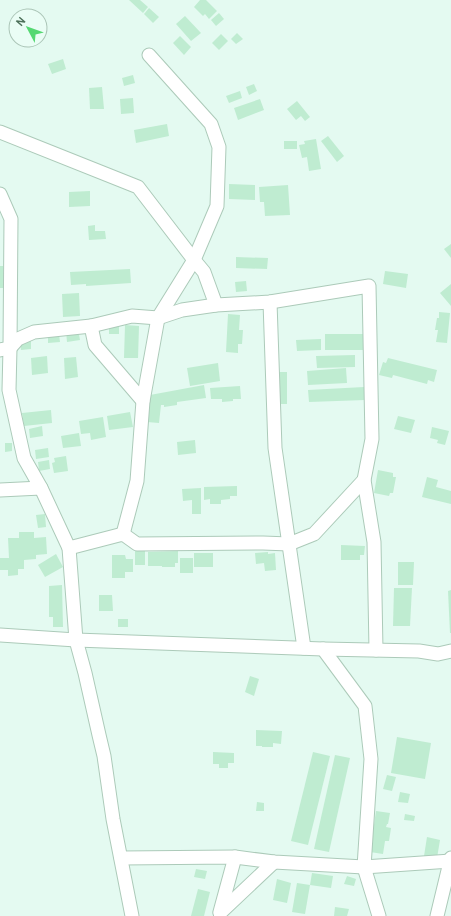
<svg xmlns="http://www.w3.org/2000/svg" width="451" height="916" viewBox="0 0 451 916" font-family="Overpass,sans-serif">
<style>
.building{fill:#bfecd1}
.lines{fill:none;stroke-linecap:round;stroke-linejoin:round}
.minor-casing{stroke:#accab9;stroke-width:15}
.minor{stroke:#fff;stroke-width:13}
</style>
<rect width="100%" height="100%" fill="#e4faf1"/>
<!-- building -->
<g class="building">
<path d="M129,0H140L148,7L143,13Z"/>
<path d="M200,0H206L217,11L209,19L205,14L203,16L194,7Z"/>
<path d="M149,8L159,17L153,23L144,14Z"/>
<path d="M219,13L224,19L216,26L211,20Z"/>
<path d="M185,16L201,33L191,41L176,24Z"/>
<path d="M237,33L243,39L236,44L231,39Z"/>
<path d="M221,34L228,41L219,50L212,43Z"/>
<path d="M180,36L191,47L184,55L173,43Z"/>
<path d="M63,59L66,69L52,74L48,64Z"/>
<path d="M133,75L135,83L124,86L122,78Z"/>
<path d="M254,84L257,91L249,95L246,87Z"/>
<path d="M102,87L104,109H90L89,88Z"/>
<path d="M240,91L242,98L229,103L226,96Z"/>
<path d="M133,98L134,113L121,114L120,99Z"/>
<path d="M260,99L264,110L238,120L234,108Z"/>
<path d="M297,101L310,117L305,121L301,116L296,120L287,109Z"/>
<path d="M167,124L169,136L136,143L134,130Z"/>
<path d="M328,136L344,156L337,162L321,141Z"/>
<path d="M316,139L321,169L309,171L307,157L302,158L299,145L305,144L304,141Z"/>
<rect x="284" y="141" width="13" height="8"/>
<path d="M229,184L255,185V200L229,199Z"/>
<path d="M288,185L290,215L265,216L264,202H260L259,187Z"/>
<path d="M90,191V206L69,207V192Z"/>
<path d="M95,225V231H105L106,239L89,240L88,226Z"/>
<path d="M451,244V258L444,249Z"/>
<path d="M236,257L268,258L267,269L236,268Z"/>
<rect x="0" y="266" width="3" height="22"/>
<path d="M130,269L131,283L86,286V284L71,285L70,272Z"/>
<path d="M385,271L408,274L406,288L383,284Z"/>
<path d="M246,281L247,291L236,292L235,282Z"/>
<path d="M451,284V306L440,293Z"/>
<path d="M79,293L80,316L63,317L62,294Z"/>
<path d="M439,312L450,313L447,343L436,342L438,330H435L437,318H439Z"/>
<path d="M228,314L240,315L239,330H243L242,344H238V353L226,352Z"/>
<rect x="109" y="325" width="10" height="9"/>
<path d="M125,325L139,326L138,358H124Z"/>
<path d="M78,329L80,340L67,342L66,331Z"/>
<path d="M59,334L60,342L48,343V335Z"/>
<rect x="325" y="334" width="39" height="16"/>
<path d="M321,339V350L297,351L296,340Z"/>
<path d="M31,340V349L21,350L20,341Z"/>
<path d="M355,355V367L317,368L316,356Z"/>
<path d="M47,356L48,373L32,375L31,358Z"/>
<path d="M76,357L78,377L65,379L64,358Z"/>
<path d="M388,358L437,370L434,382L428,380L427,384L393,375L392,378L379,375L383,362L386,363Z"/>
<path d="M218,363L220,381L190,386L187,368Z"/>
<path d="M346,368L347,383L308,385L307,371Z"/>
<rect x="278" y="372" width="9" height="32"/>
<path d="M204,385L206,398L177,402V405L164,407V405H161L159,423L147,422L150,395Z"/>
<path d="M240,386L241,399H233V401L222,402V399H211L210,388Z"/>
<path d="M364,387L365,400L309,402L308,390Z"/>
<path d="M51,410L52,423L24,426L22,413Z"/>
<path d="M130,412L133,427L109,430L107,416Z"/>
<path d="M398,416L415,420L411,433L394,429Z"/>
<path d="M103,417L106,437L91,440L90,433L81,434L79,421Z"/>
<path d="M42,426L43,436L30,438L29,429Z"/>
<path d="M432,427L449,431L445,445L437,443L438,440L430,438Z"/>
<path d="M79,433L81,446L63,448L61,436Z"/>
<path d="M195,440L196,453L178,455L177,442Z"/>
<path d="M5,443H12V451L5,452Z"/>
<path d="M48,448L49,457L36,459L35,450Z"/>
<path d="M66,456L68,471L54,473L52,463L55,462L54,458Z"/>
<path d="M49,460L50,469L39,471L38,462Z"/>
<path d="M378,470L393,473V477H396L393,493H390L389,496L374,493Z"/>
<path d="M427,477L438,480L436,487L451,491V504L422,497Z"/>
<path d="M237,486V496H230V499L221,500V504H210V499L204,500V487Z"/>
<path d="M201,488V514H192V500L183,501L182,489Z"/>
<path d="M45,514L46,527L38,528L36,515Z"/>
<path d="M19,532H34V538L46,537L47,554L36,555V559L24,560V569H18V575L8,576V570H0V558H9L8,538H19Z"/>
<path d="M341,545L365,546L364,555H360V560H341Z"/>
<rect x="135" y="550" width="10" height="15"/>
<path d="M178,551V563H175V567H162V566H148V552Z"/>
<path d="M268,552V554L275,553L276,570L265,571L264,563L256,564L255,553Z"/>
<rect x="194" y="553" width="19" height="14"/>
<path d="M56,554L63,567L45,577L38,565Z"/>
<path d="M112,555H125L126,559H133V572H125V578H112Z"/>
<rect x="180" y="558" width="13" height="15"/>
<path d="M398,562H414L413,585H398Z"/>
<path d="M62,585L63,627H53V617H49V586Z"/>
<path d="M394,588H412L410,626H393Z"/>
<path d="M451,590V633H450L448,591Z"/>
<path d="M99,595H112L113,611H99Z"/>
<rect x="118" y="619" width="10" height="8"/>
<path d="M250,676L259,679L254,696L245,692Z"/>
<path d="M256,730L282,731L281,744L273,743V747H262V746H256Z"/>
<path d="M397,737L431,743L425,779L391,773Z"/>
<path d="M213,752L234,753V763H228V768H219V764H213Z"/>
<path d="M313,752L330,756L308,845L291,841Z"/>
<path d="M335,755L350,758L329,852L314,849Z"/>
<path d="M387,775L396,777L392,791L383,789Z"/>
<path d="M400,792L410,794L408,803L398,802Z"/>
<path d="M257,802L264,803V811H256Z"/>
<path d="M376,811L390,813L388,824H387L386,827L391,828L389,841H385L383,854L370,852Z"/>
<path d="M405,814L415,816L414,821L404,820Z"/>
<path d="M427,837L440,840L437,858L424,856Z"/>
<path d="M196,869L207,871L205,879L194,877Z"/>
<path d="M312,873L333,876L331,888L310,885Z"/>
<path d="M347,876L356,879L354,886L344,884Z"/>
<path d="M277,879L291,883L287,903L273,900Z"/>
<path d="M297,883L310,885L305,914L292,912Z"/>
<path d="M198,889L210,892L204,916H191Z"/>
<path d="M335,907L349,909L347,916H334Z"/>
</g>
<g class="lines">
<defs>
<g id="minor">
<path d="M0,132L138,187L194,260L204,272L216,305"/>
<path d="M0,194L11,219L10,348L9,390L24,458L41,488L69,548L76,640L85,673L99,735L104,756L113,819L132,916"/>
<path d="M270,302L275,448L304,648"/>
<path d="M91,326L95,345L143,401"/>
<path d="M0,350L10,348L18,339L34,332L91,326L132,316L158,318L182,310L216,305L270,302L369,286L372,439L364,480L374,542L376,650"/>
<path d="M0,490L41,488"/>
<path d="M123,534L137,481L143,401L158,318L194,260L217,206L219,147L211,124L149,55"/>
<path d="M69,548L123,534L137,544L263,543L289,544L314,534L364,480"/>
<path d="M0,635L76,640L323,649L419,651L438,654L451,651"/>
<path d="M323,649L365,706L371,759L364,867L379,916"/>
<path d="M121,858L235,857L274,862L364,867L451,861"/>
<path d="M220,912L235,857"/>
<path d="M220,913L274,862"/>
<path d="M437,916L451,858"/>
</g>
</defs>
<!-- minor casing -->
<use href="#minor" class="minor-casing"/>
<!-- minor -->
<use href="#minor" class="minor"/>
</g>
<!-- north arrow -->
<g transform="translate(28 28) rotate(311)"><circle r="19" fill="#eafdf5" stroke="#abc5b7"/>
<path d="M0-3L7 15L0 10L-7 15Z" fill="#55d872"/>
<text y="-6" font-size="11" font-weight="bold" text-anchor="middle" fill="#4c7059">N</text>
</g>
</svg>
